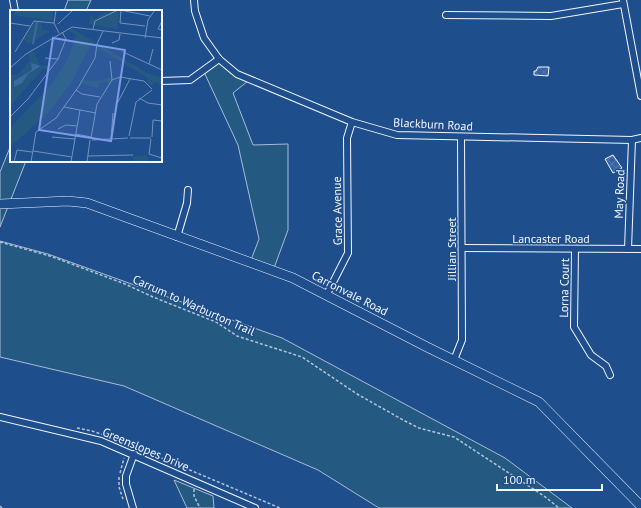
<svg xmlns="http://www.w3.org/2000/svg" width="641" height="508" viewBox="0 0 641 508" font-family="'PT Sans',sans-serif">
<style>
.green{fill:#245a82;stroke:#a8bbd7}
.building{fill:url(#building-cross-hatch);stroke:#f2f6ff}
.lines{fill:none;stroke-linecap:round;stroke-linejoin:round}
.street-casing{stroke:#f2f6ff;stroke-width:8}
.secondary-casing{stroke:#f2f6ff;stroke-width:10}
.path{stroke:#b3c4dc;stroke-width:1.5;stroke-dasharray:3 2;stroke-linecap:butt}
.street{stroke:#1f4e8c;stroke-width:6}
.secondary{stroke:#1f4e8c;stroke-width:9}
.labels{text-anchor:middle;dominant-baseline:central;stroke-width:3;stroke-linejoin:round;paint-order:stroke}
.street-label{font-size:12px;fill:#f2f6ff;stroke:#1f4e8c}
.inset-river{fill:none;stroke:#3b69a3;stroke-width:2}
.inset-road{fill:none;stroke:#7391ba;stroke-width:1}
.view{fill:#7d9aea;fill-opacity:0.15;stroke:#7d9aea;stroke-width:2}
.inset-edge{fill:none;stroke:#f2f6ff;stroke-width:2}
</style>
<defs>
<pattern id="building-cross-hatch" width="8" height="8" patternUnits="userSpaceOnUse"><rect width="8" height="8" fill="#3563a3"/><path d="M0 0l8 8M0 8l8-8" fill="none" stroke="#537ab1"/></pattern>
</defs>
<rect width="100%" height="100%" fill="#1f4e8c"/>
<!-- green -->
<g class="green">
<path d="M68,0H91L86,11H64Z"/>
<path d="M219,61L248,81L233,93L253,145L288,144V230L274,268L251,260L259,239L238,145L204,72Z"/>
<path d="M11,145V161H26L0,227V172Z"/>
<path d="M0,241L48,254L282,338L505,458L572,508H379L318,470L124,386L0,357Z"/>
<path d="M174,480L213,496L214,508H187Z"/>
</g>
<!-- building -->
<g class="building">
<path d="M538,67H549L548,76L534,75V71H536Z"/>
<path d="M613,155L622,168L613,173L605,159Z"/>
</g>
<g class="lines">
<defs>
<g id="street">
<path d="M13,0L15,11"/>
<path d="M194,0L195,11L204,38L219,59L237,74L352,122L397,135L632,140L641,138"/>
<path d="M623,0L641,96"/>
<path d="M446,15L551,16L623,4"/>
<path d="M161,81L190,80L219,59"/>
<path d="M177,237L187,203L188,190"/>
<path d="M462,248L641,249"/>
<path d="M575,249L574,327L591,355L606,366L610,375"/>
<path d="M628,249L632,140"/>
<path d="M327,294L348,253L347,138L352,122"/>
<path d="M454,360L462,340L461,137"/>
<path d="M0,417L101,441L255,508"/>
<path d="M133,508L126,484V476L134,454"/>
</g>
<path id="secondary" d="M0,204L68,201L87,203L293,278L427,347L539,402L641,506"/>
</defs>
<!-- street casing -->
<use href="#street" class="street-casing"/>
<!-- secondary casing -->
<use href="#secondary" class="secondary-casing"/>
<!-- path -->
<g class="path">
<path d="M0,242L50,256L125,284L153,297L216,322L237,336L302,357L357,394L405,421L419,428L454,437L544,496L559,508"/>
<path d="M77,428L92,431L121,441L280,508"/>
<path d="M120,473L124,458"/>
<path d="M119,477V487L123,499"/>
<path d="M194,489V496L200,508"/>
<path d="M0,506L2,508"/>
</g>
<!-- street -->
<use href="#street" class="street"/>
<!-- secondary -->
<use href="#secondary" class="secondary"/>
</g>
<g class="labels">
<!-- street labels -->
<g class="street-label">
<text transform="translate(433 124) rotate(3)">Blackburn Road</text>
<text transform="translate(619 194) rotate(-88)">May Road</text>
<text transform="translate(337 211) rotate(-91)">Grace Avenue</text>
<text x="551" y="238">Lancaster Road</text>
<text transform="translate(451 249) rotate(-90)">Jillian Street</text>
<text transform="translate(564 288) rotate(-89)">Lorna Court</text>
<text transform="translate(350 293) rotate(27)">Carronvale Road</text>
<text transform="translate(194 305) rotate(24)">Carrum to Warburton Trail</text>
<text transform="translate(146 449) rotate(23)">Greenslopes Drive</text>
</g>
</g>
<!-- overview -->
<g transform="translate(10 10)">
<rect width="152" height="152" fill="#1f4e8c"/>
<path d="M5,0H43L42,11L4,5ZM95,2H109L107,19L79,14L81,4L84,9ZM25,11L31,12L32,20L40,21L19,34L13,30ZM61,18L141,65L152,67V75L146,72L141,75L137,71L138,68L81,34L61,73L39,102L0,137V118L41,75L58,49L66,25L58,20ZM24,41L30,56L43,54L40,59H33L0,96V65H7L19,52V43ZM101,67L102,70L98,74L97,71L89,73L88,78L71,73L73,70L89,71ZM137,145L139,152H124L122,147Z" fill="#245a82"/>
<path d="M106,2V13L103,16L84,10L96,3Z" fill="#245a82"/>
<path d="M21,53L31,56L18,64L12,73L4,77V71L22,60Z" fill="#3b69a3"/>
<path class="inset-river" d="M23,34L27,12"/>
<path class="inset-road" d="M46,0L44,13L49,23M110,0L140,6M111,0L110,13L135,16M152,11L148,19L152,20M0,13L20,16M48,14L63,0M83,19L85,11L108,0M135,28L138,10L145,0M102,33L109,30L110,24M5,42L24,11L44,13M113,42L152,60M35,48L48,49M100,51L102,70M139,54L143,39M0,58L16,44L62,17L152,28M66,80L72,84L90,87M129,88L138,93L152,95M108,92L120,69M54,97L86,103M0,107L18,89L48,49L56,29L52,22M48,119L56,115L67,116M66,124L81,127M119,126L126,92L142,80M42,127L65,129M142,127L143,110L152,111M81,128L87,94L102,70L110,67L134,71L142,79M120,128H141M101,129L103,103M141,129L139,144L152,148M82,130L118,128M23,141L62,147M78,146L123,145M4,152L7,140L22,142M21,152L26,122L46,108L69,76L85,48L87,34L93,21M61,152L70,100M77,152L80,130"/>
<path class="view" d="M43,28L115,40L101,131L29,120Z"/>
<rect width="152" height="152" class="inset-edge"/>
</g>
<!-- scale -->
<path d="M497 484v6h105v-6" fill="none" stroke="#f2f6ff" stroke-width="2"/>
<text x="503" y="484" font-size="12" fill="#f2f6ff" stroke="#1f4e8c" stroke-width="3" paint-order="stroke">100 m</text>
</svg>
